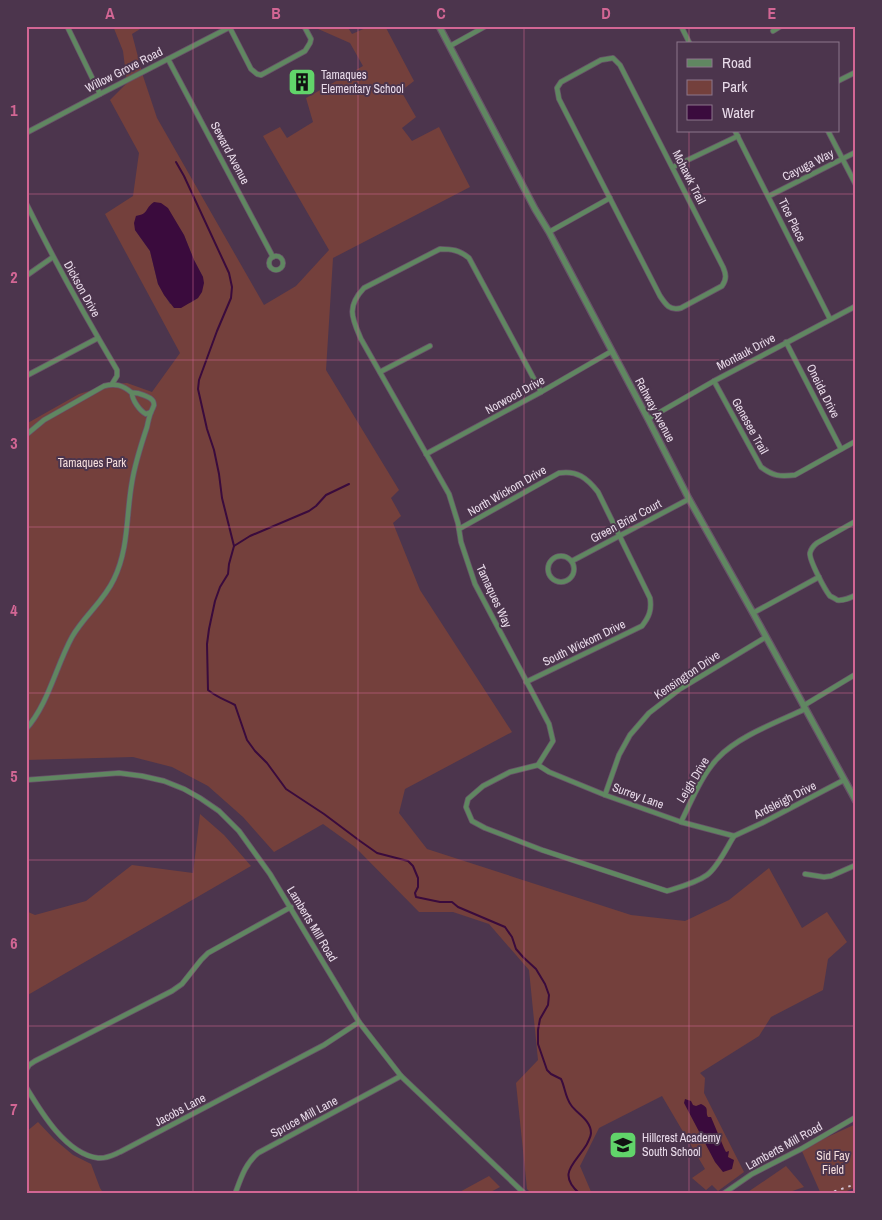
<svg xmlns="http://www.w3.org/2000/svg" width="882" height="1220" viewBox="0 0 882 1220" font-family="'Archivo Narrow',sans-serif">
<style>
.green{fill:#74403c;fill-rule:evenodd}
.water{fill:#3a0b3d}
.lines{fill:none;stroke-linecap:round;stroke-linejoin:round}
.stream{stroke:#3a0b3d;stroke-width:2}
.minor-casing{stroke:#685369;stroke-width:6}
.tertiary-casing{stroke:#685369;stroke-width:8}
.minor{stroke:#608761;stroke-width:4.5}
.tertiary{stroke:#608761;stroke-width:5.5}
.rail{stroke:#d7c8d8;stroke-width:2;stroke-dasharray:2.5 5;stroke-linecap:butt}
.grid{fill:none;stroke:#d26694;stroke-width:1;stroke-opacity:0.55}
.labels{text-anchor:middle;dominant-baseline:central;stroke-width:4;stroke-linejoin:round;paint-order:stroke}
.street-label{font-size:12px;fill:#e9dbea;stroke:#4c354d}
.poi-label{font-size:12px;fill:#e9dbea;stroke:#4c354d;text-anchor:start}
.park-label{font-size:12px;fill:#f5dedc;stroke:#4c354d}
.neatline{fill:none;stroke:#d26694;stroke-width:2}
.grid-label{font-size:16px;text-anchor:middle;font-weight:bold;fill:#d26694}
</style>
<rect width="100%" height="100%" fill="#4c354d"/>
<!-- green -->
<g class="green">
<path d="M113,26H145L132,34L143,76L157,118L264,305L296,286L329,250L263,136L280,127L287,138L313,122L306,98L363,66L350,43L316,28L320,26H347L352,34L370,26H385L414,81L401,91L416,117L402,128L412,141L439,127L470,187L333,258L326,370L399,490L391,498L401,516L393,523L420,590L512,732L405,789L399,813L427,849L631,915L685,921L729,900L769,868L802,928L827,912L847,942L828,959L823,990L771,1017L759,1036L700,1073L705,1078L704,1093L744,1172L718,1191L712,1185L706,1190L692,1178L705,1169L662,1096L599,1128L580,1166L592,1194H532L527,1189L516,1083L538,1060L529,970L489,924L453,912H419L355,847L323,824L274,852L243,817L208,786L172,767L133,757L26,760V424L79,394L112,384L127,383L152,392L180,353L105,214L133,196L139,153L110,100L127,83L123,51ZM147,212L175,221L184,235L194,260L203,277L198,298L190,303L170,304L158,284L150,251L135,230L136,216L142,215Z"/>
<path d="M200,814L224,835L251,866L26,996V911L35,915L86,901L132,865L193,873Z"/>
<path d="M38,1122L54,1139L73,1155L91,1164L100,1188L104,1194H26V1132Z"/>
<path d="M856,1124V1187L840,1194H821L801,1149Z"/>
<path d="M786,1166L804,1187L784,1194H745Z"/>
<path d="M489,1176L500,1187L487,1194H456Z"/>
</g>
<!-- water -->
<g class="water">
<path d="M154,202L161,203L168,208L184,235L194,260L203,277L204,283L202,292L198,298L181,308H174L164,295L158,284L150,251L135,230L134,223L136,216C149,214 144,209 154,202Z"/>
<path d="M685,1099L691,1101L693,1105L696,1106L701,1104C710,1108 705,1111 708,1117H711L724,1148L726,1152L729,1151L728,1157L734,1160L732,1169L723,1172L715,1162L684,1103Z"/>
</g>
<g class="lines">
<!-- stream -->
<g class="stream">
<path d="M176,162L184,176L229,273L232,287L231,298L217,331L199,380L198,389L207,429L214,450L219,474L222,498L234,546L229,564L228,574L220,587L215,601L209,629L207,644L208,690C218,698 224,699 235,705L247,740L255,751L267,763L286,789L324,814L360,841L377,853L408,861L413,866L418,878V887L415,893L416,897L440,902H452L458,907L505,927L512,937L516,949L523,957L536,969L545,984L549,995L548,1005L540,1019L538,1030V1044L547,1070L551,1074L561,1079C565,1087 565,1097 571,1105C577,1114 591,1120 591,1133C591,1137 588,1141 587,1144C575,1164 556,1173 580,1194"/>
<path d="M234,546L250,536L309,511L316,506L326,495L349,484"/>
</g>
<defs>
<g id="minor">
<path d="M67,26L100,94"/>
<path d="M681,26L690,44"/>
<path d="M230,28L251,69L257,74L261,75L305,51L310,43L311,39L304,26"/>
<path d="M773,31L781,26"/>
<path d="M450,46L486,26"/>
<path d="M613,58L620,65L723,267C726,274 727,279 722,286L681,308C670,311 666,305 660,296L559,99L557,88L561,82L601,60Z"/>
<path d="M168,59L273,257"/>
<path d="M838,81L856,72"/>
<path d="M735,131L830,319"/>
<path d="M828,131L856,185"/>
<path d="M26,133L100,94L232,26"/>
<path d="M673,167L738,136"/>
<path d="M769,196L856,152"/>
<path d="M26,203C54,260 85,316 117,370V376L112,384"/>
<path d="M549,232L610,198"/>
<circle cx="276" cy="263" r="7"/>
<path d="M26,276L53,257"/>
<path d="M786,342L841,449"/>
<path d="M380,372L430,346"/>
<path d="M26,376L98,338"/>
<path d="M714,381L761,467C773,476 780,477 795,475L856,441"/>
<path d="M541,392L469,258C459,250 452,249 440,249L364,288C346,307 352,318 361,339L449,494L458,523L461,542L475,584L549,724L553,741L538,765L510,772L483,786L468,799L466,807L472,821L485,828L542,850L667,891C680,887 696,883 707,875C718,867 727,847 734,836"/>
<path d="M648,419L714,381L856,306"/>
<path d="M26,435L44,420L104,386C115,383 123,385 132,393C132,400 140,411 146,414L151,412"/>
<path d="M426,454L541,392L612,351"/>
<path d="M856,521L817,543C813,546 811,549 810,553C809,560 825,590 830,596C832,597 836,599 837,600C844,601 850,598 856,595"/>
<path d="M459,529L559,473C577,470 587,478 598,492L650,598C652,610 649,617 642,626L526,682"/>
<circle cx="561" cy="569" r="13"/>
<path d="M572,561L689,499"/>
<path d="M753,613L819,577"/>
<path d="M803,706L856,674"/>
<path d="M26,729C48,705 56,666 72,637C84,616 104,601 114,579C129,548 126,515 132,482C135,463 141,445 147,427C148,422 149,417 151,412C152,410 153,408 154,405C154,404 154,403 153,401C151,397 137,392 132,393"/>
<path d="M538,765L549,772L605,795L681,822L734,836"/>
<path d="M26,780L119,773L142,776L164,781L184,789L200,798L219,811L239,831L270,874L359,1022L401,1076L525,1194"/>
<path d="M605,795L619,755L630,735L649,713L680,689L766,637"/>
<path d="M681,822C691,802 702,774 718,758C738,736 778,722 805,709"/>
<path d="M734,836L762,823L844,780"/>
<path d="M805,874L824,877L831,876L856,865"/>
<path d="M26,1070L29,1065L35,1061L172,991L182,984L201,960L208,953L291,907"/>
<path d="M26,1087C41,1112 66,1154 98,1158C106,1159 113,1155 120,1152L324,1045L359,1022"/>
<path d="M235,1194C241,1178 245,1164 258,1153L401,1076"/>
<path d="M723,1194L752,1174L801,1149L856,1117"/>
</g>
<path id="tertiary" d="M439,26L535,209L549,232L648,419L689,499L753,613L856,801"/>
</defs>
<!-- minor casing -->
<use href="#minor" class="minor-casing"/>
<!-- tertiary casing -->
<use href="#tertiary" class="tertiary-casing"/>
<!-- minor -->
<use href="#minor" class="minor"/>
<!-- tertiary -->
<use href="#tertiary" class="tertiary"/>
<!-- rail -->
<path class="rail" d="M827,1194L856,1184"/>
</g>
<!-- grid -->
<path class="grid" d="M193,26V1194M358,26V1194M524,26V1194M689,26V44M689,131V1194M26,194H856M26,360H856M26,527H856M26,693H856M26,860H856M26,1026H856"/>
<!-- icons -->
<defs>
<symbol id="building-square" viewBox="-11 -11 22 22"><rect x="-9" y="-9" width="18" height="18" rx="4" fill="#61d46a" stroke="#4c354d"/><path d="M-4-6H4V6H1V3H-1V6H-4ZM-2.5-4.3h1.7v1.8h-1.7ZM.8-4.3h1.7v1.8H.8ZM-2.5-1h1.7V.8h-1.7ZM.8-1h1.7V.8H.8Z" fill="#111"/></symbol>
<symbol id="school-square" viewBox="-11 -11 22 22"><rect x="-9" y="-9" width="18" height="18" rx="4" fill="#61d46a" stroke="#4c354d"/><path d="M0-5L7-2L0 1L-7-2ZM-4 1L0 2.5L4 1V4Q0 6-4 4Z" fill="#111"/></symbol>
</defs>
<g fill-rule="evenodd">
<use href="#building-square" x="286" y="66" width="32" height="32"/>
<use href="#school-square" x="607" y="1129" width="32" height="32"/>
</g>
<g class="labels">
<!-- street labels -->
<g class="street-label">
<text transform="translate(124 70) rotate(-27)">Willow Grove Road</text>
<text transform="translate(230 153) rotate(62)">Seward Avenue</text>
<text transform="translate(808 165) rotate(-27)">Cayuga Way</text>
<text transform="translate(689 177) rotate(63)">Mohawk Trail</text>
<text transform="translate(792 220) rotate(64)">Tice Place</text>
<text transform="translate(82 289) rotate(61)">Dickson Drive</text>
<text transform="translate(746 352) rotate(-28)">Montauk Drive</text>
<text transform="translate(823 391) rotate(63)">Oneida Drive</text>
<text transform="translate(515 395) rotate(-29)">Norwood Drive</text>
<text transform="translate(655 410) rotate(62)">Rahway Avenue</text>
<text transform="translate(750 426) rotate(61)">Genesee Trail</text>
<text transform="translate(507 491) rotate(-30)">North Wickom Drive</text>
<text transform="translate(626 521) rotate(-28)">Green Briar Court</text>
<text transform="translate(494 596) rotate(65)">Tamaques Way</text>
<text transform="translate(584 643) rotate(-26)">South Wickom Drive</text>
<text transform="translate(687 675) rotate(-34)">Kensington Drive</text>
<text transform="translate(693 780) rotate(-59)">Leigh Drive</text>
<text transform="translate(638 796) rotate(20)">Surrey Lane</text>
<text transform="translate(785 800) rotate(-27)">Ardsleigh Drive</text>
<text transform="translate(312 924) rotate(59)">Lamberts Mill Road</text>
<text transform="translate(180 1110) rotate(-28)">Jacobs Lane</text>
<text transform="translate(304 1117) rotate(-28)">Spruce Mill Lane</text>
<text transform="translate(784 1146) rotate(-29)">Lamberts Mill Road</text>
</g>
<!-- poi labels -->
<g class="poi-label">
<text x="321" y="75">Tamaques<tspan x="321" dy="14">Elementary School</tspan></text>
<text x="642" y="1138">Hillcrest Academy<tspan x="642" dy="14">South School</tspan></text>
</g>
<!-- park labels -->
<g class="park-label">
<text x="92" y="463">Tamaques Park</text>
<text x="833" y="1156">Sid Fay<tspan x="833" dy="14">Field</tspan></text>
</g>
</g>
<!-- border -->
<rect width="882" height="1220" fill="none" stroke="#4c354d" stroke-width="55"/>
<!-- legend -->
<rect x="677" y="42" width="162" height="90" fill="#4c354d" stroke="#8b778c"/>
<rect x="687" y="59" width="25" height="8" fill="#608761" stroke="#8b778c"/>
<text x="722" y="68" font-size="15" fill="#e9dbea">Road</text>
<rect x="687" y="80" width="25" height="15" fill="#74403c" stroke="#8b778c"/>
<text x="722" y="92" font-size="15" fill="#e9dbea">Park</text>
<rect x="687" y="105" width="25" height="15" fill="#3a0b3d" stroke="#8b778c"/>
<text x="722" y="118" font-size="15" fill="#e9dbea">Water</text>
<rect x="28" y="28" width="826" height="1164" class="neatline"/>
<g class="grid-label">
<text x="110" y="19">A</text>
<text x="276" y="19">B</text>
<text x="441" y="19">C</text>
<text x="606" y="19">D</text>
<text x="772" y="19">E</text>
<text x="14" y="116">1</text>
<text x="14" y="283">2</text>
<text x="14" y="449">3</text>
<text x="14" y="616">4</text>
<text x="14" y="782">5</text>
<text x="14" y="949">6</text>
<text x="14" y="1115">7</text>
</g>
</svg>
